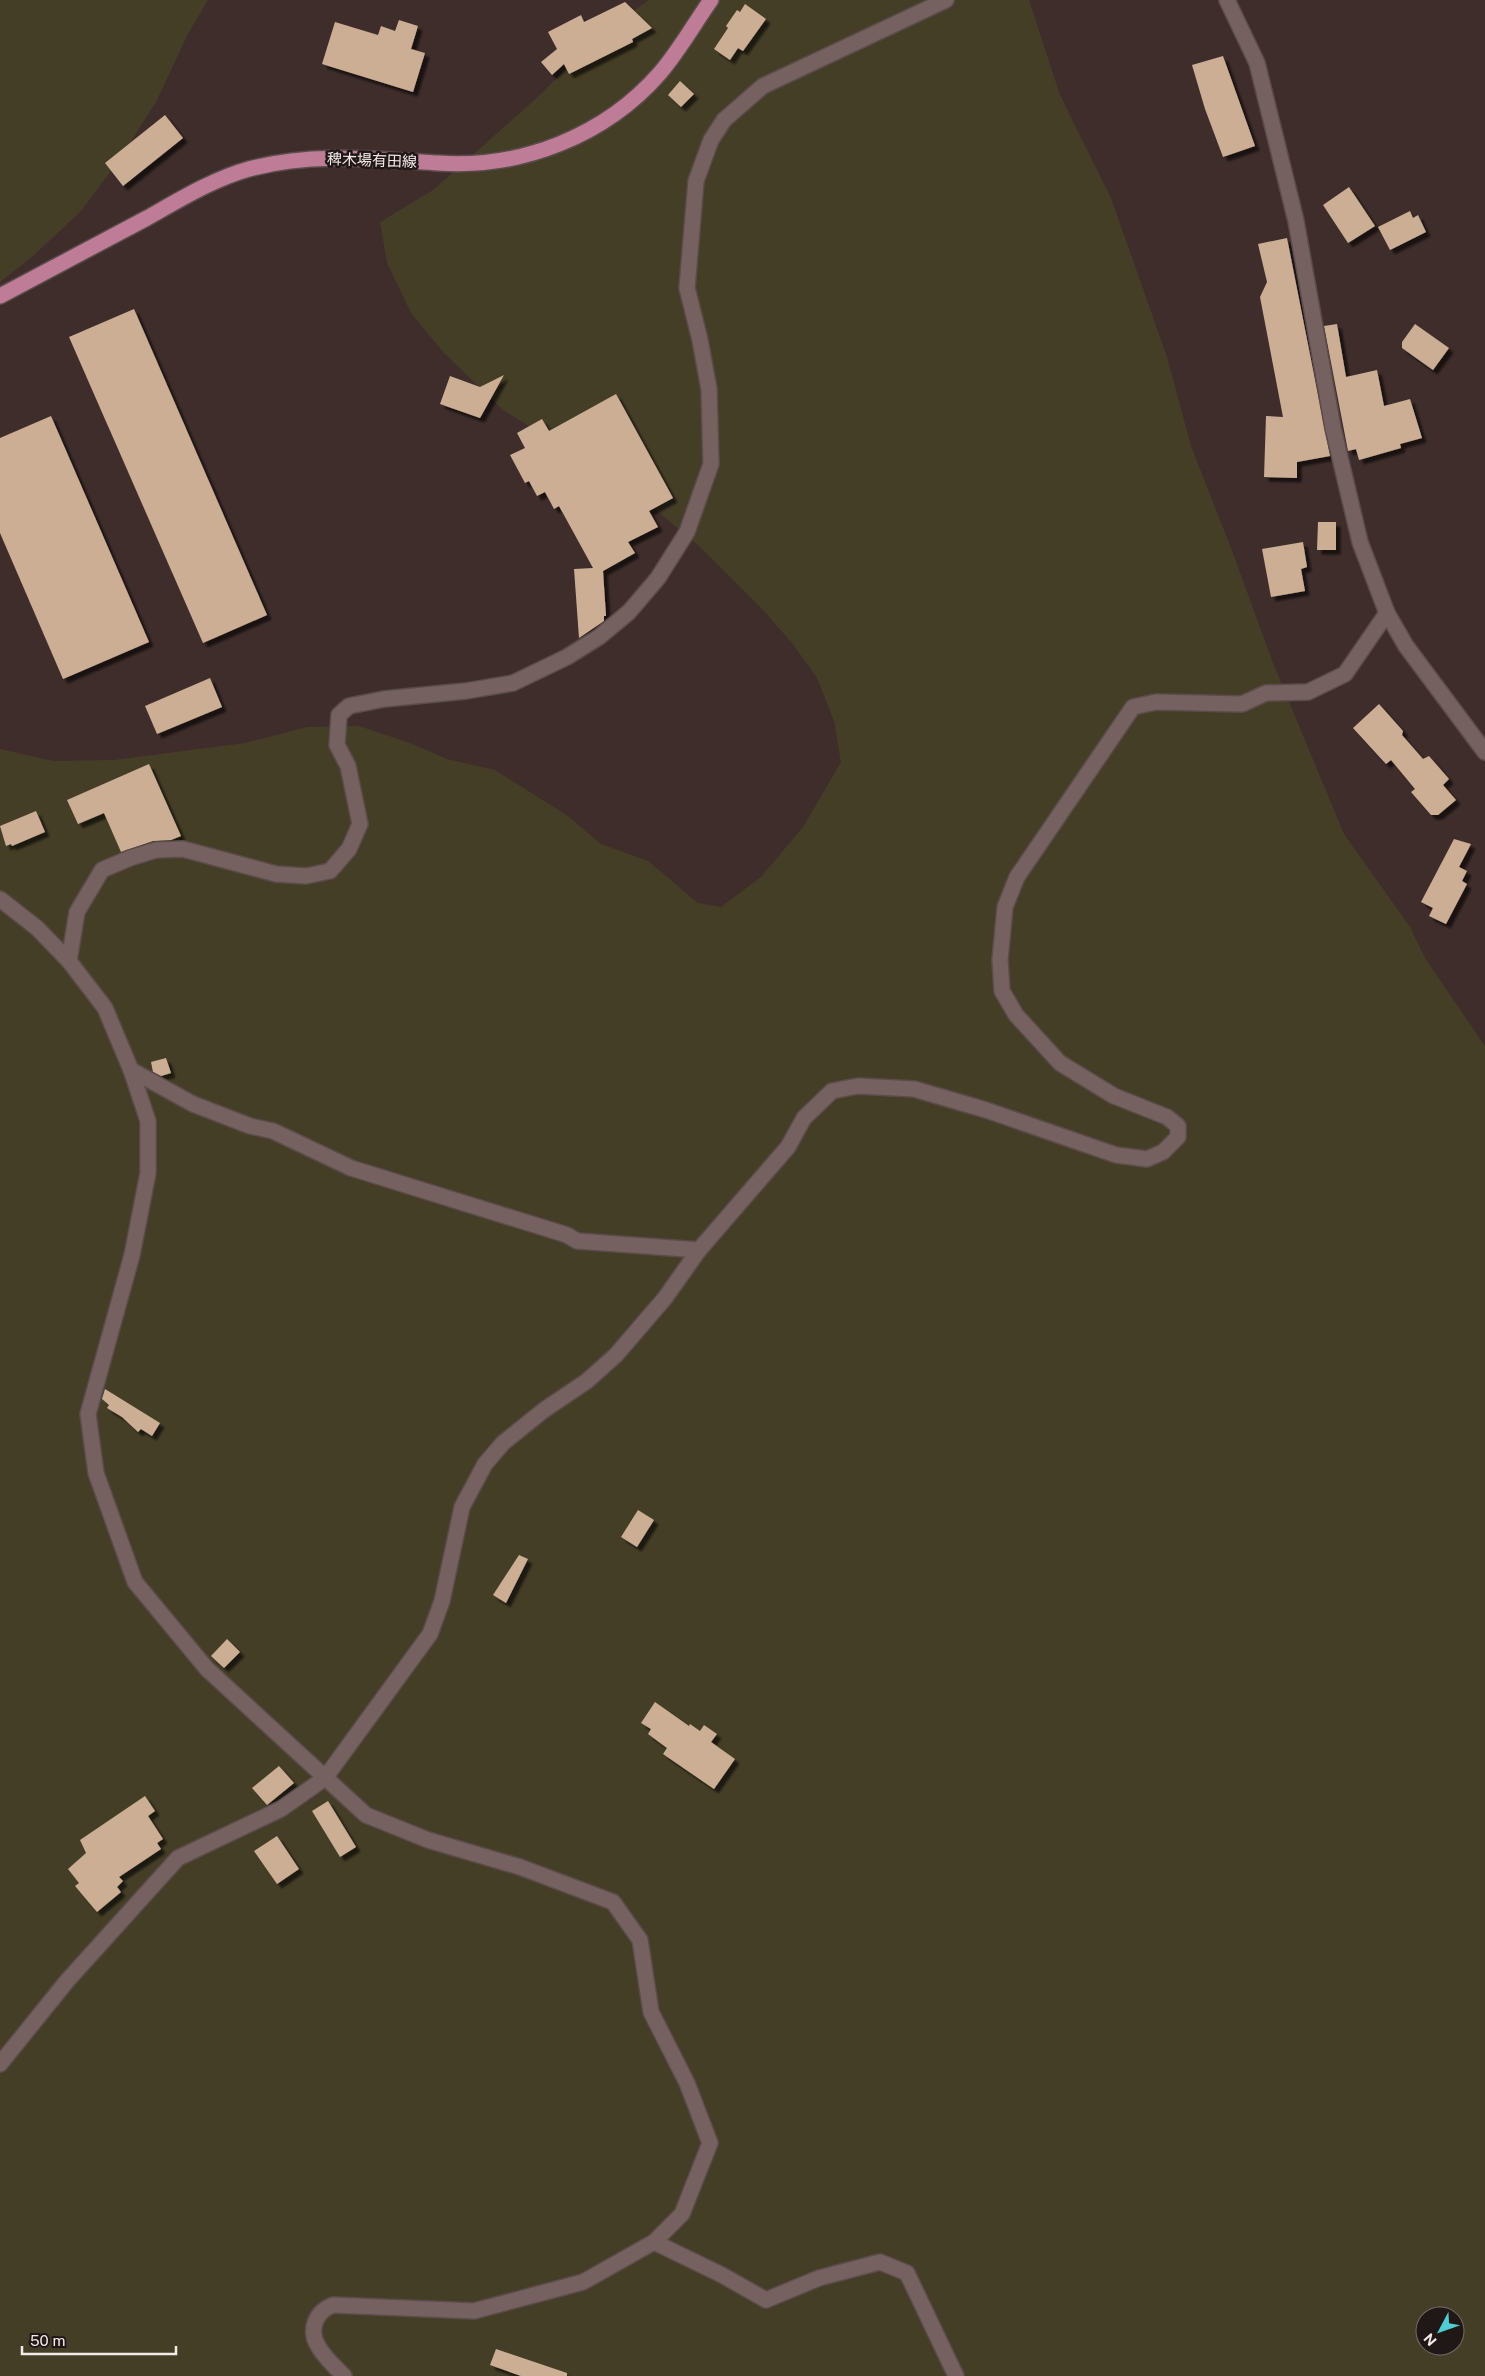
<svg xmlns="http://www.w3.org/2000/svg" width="1485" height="2376" viewBox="0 0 1485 2376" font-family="'Public Sans','Noto Sans JP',sans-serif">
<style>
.green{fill:#453e27;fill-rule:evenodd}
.building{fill:#ccae95;filter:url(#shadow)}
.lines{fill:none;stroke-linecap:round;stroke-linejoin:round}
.minor-casing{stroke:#5b4c4b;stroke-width:18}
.major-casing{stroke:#5b4c4b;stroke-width:18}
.minor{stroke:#756260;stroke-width:15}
.major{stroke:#be7c97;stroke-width:15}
.labels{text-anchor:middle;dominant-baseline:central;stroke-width:5;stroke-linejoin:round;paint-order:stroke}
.street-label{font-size:15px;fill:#f6eae9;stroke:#201817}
</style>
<defs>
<filter id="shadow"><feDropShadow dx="4.5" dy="4.5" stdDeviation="1" flood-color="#0009"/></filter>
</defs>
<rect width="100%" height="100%" fill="#3e2d2b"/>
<!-- green -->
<g class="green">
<path d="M0,0H208L188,34L156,102L119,160L81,211L33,256L0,282Z"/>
<path d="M649,0H1029L1060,95L1111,198L1167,357L1191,446L1231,548L1273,663L1344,834L1410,927L1425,958L1485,1046V2376H0V749L53,761L114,760L245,743L307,727L359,726L410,743L447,759L495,770L568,816L601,844L648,861L698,903L721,907L761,877L803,827L841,762L834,721L817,678L792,643L764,611L700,547L633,491L503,410L443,352L411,313L387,263L380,222L433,190L540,95L601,33ZM1425,2316H1455V2346H1425Z"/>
</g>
<!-- building -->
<g class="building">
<path d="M625,2L652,28L632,39L633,42L569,74L564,64L552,75L541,62L557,49L548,32L581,15L584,22Z"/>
<path d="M745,4L766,19L743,51L738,48L730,60L714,49L728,28L726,26L737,10L740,12Z"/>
<path d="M399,20L418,26L411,49L425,53L413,92L322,64L335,22L378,35L381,26L395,31Z"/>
<path d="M1223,56L1255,146L1223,157L1205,109L1192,65Z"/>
<path d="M680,81L694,94L681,107L668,95Z"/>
<path d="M165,115L183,138L123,186L105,163Z"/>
<path d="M1349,187L1375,226L1348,243L1323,205Z"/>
<path d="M1410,211L1413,218L1418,215L1426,232L1390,250L1378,227Z"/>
<path d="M1287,238L1330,456L1297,462V478L1264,477L1266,416L1283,417L1260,297L1267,282L1258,244Z"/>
<path d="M134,309L267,615L203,643L69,337Z"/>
<path d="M1337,324L1346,377L1377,370L1384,406L1410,399L1422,438L1400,444L1401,448L1359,460L1356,449L1348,451L1324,326Z"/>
<path d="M1415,324L1449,348L1433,370L1402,348V342Z"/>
<path d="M504,375L480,418L440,404L450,376L480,387Z"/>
<path d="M616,394L673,498L649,511L658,527L628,542L635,553L603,571L606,616H604V621L579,638L574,569L593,568L559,506L554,509L545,492L537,496L529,481L525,483L510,455L525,448L517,433L542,419L549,431Z"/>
<path d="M51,416L149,642L63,679L0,533V438Z"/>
<path d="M1318,522H1336V550H1317Z"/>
<path d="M1303,542L1307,567L1301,569L1305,591L1271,597L1262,549Z"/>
<path d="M210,678L222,707L157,734L145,706Z"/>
<path d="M1379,704L1403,731L1402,735L1423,759L1429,756L1449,779L1443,785L1456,800L1438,815H1431L1411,792L1415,789L1391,760L1386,764L1353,728Z"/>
<path d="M149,764L181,836L171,840L153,841L121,852L104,813L78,824L67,800Z"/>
<path d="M36,811L45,832L12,846L11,844L6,846L0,826Z"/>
<path d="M1454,839L1471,844L1459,867L1467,871L1462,881L1467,884L1446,924L1429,916L1433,908L1421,902Z"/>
<path d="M166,1058L171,1073L161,1076L153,1072L151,1062Z"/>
<path d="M105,1389L160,1423L152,1436L141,1429L138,1432L122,1417L107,1408L109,1405L102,1399Z"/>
<path d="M638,1510L654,1520L637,1547L621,1537Z"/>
<path d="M519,1555L528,1559L506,1603L493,1595Z"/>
<path d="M227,1639L240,1652L224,1668L211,1656Z"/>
<path d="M655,1702L689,1726L690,1724L700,1731L704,1725L717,1734L711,1742L735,1759L714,1789L663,1754L667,1748L648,1734L651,1729L641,1723Z"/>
<path d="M279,1766L294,1783L267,1805L252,1788Z"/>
<path d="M145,1796L155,1811L148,1816L163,1839L157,1843L161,1849L119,1877L123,1881L117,1887L121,1892L97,1912L75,1886L79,1883L68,1869L86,1853L80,1840Z"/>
<path d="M328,1801L356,1847L340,1857L312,1811Z"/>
<path d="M277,1836L299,1869L277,1884L254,1851Z"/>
<path d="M496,2349L567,2373V2376H521L490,2365Z"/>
</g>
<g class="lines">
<defs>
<g id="minor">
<path d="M1227,0L1257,63L1296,221L1333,428L1360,542L1387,613L1406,646L1485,752"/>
<path d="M0,899L37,928L69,961L105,1008L131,1070L148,1121V1173L132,1255L88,1414L96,1473L135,1582L207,1669L366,1815L428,1840L520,1867L613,1902L640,1940L651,2012L687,2083L710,2143L682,2214L654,2242L583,2282L474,2311L333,2305C316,2311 308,2330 318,2346C324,2357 335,2367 344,2376"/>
<path d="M69,961L77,912L102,870L130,858L156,850L183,849L276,874L306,876L330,871L349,849L360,824L348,766L337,745L339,715L349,706L384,699L466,691L513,683L567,657L599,637L629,612L658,578L687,532L711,464L709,389L700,340L687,288L696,181L711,140L724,120L763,86L946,0"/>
<path d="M131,1070L193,1104L250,1126L273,1131L351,1168L567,1235L577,1241L699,1250"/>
<path d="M0,2064L67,1981L178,1858L281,1809L325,1778L430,1634L442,1601L462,1507L485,1464L503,1443L544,1410L587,1381L616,1355L665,1298L699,1250L788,1147L804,1118L832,1091L858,1086L914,1089L986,1110L1116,1155L1147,1159L1163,1152L1178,1137V1126L1167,1117L1114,1096L1060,1063L1016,1015L1002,991L1000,960L1005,907L1017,877L1133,707L1156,702L1242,704L1266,693L1308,692L1345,674L1387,613"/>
<path d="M654,2242L722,2275L766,2300L819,2278L880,2262L907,2273L956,2376"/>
</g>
<path id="major" d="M0,296C49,270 98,244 147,218C179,200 213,179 249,169C311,152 375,159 438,163C521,169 605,136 660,73C679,51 694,24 711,0"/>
</defs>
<!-- minor casing -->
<use href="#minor" class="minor-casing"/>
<!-- major casing -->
<use href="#major" class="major-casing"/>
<!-- minor -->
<use href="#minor" class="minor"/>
<!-- major -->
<use href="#major" class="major"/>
</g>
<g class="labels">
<!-- street labels -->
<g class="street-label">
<text transform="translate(372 160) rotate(2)">稗木場有田線</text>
</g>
</g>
<!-- north arrow -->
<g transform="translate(1440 2331) rotate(229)"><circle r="24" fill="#201817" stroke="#766c6b"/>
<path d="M0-4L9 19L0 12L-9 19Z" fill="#51ccd1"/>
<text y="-8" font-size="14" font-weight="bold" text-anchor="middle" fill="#f6eae9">N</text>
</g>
<!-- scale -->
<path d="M22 2346v8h154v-8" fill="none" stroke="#f6eae9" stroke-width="2.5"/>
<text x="30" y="2346" font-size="15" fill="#f6eae9" stroke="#201817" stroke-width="4" paint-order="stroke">50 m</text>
</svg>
